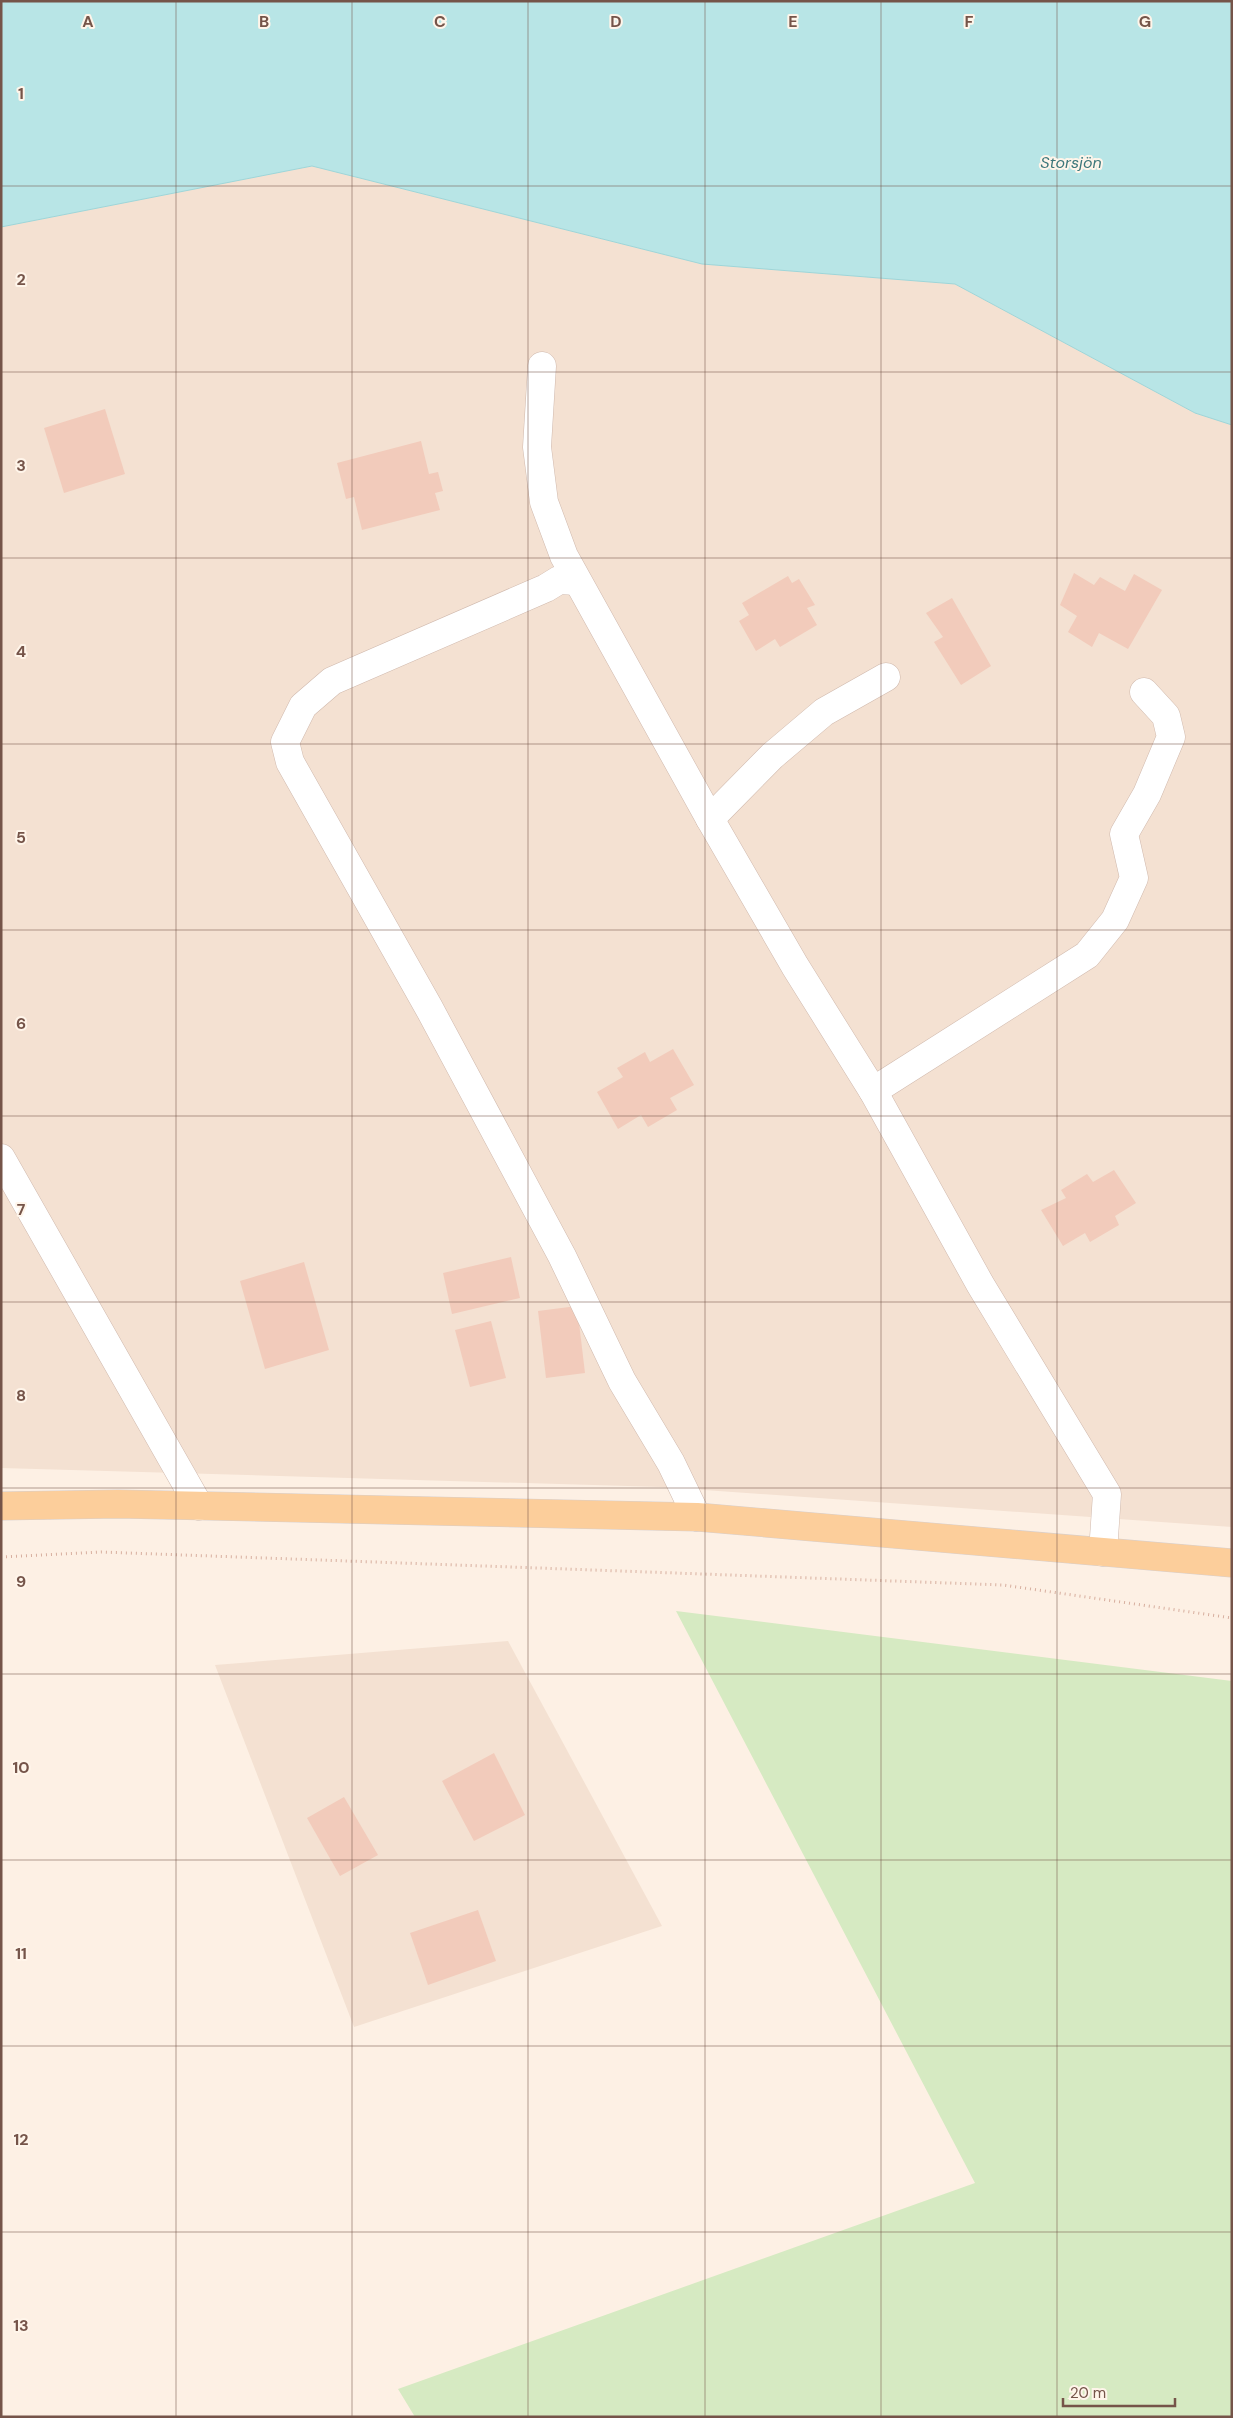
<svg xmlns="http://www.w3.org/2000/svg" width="1233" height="2418" viewBox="0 0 1233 2418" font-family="'DM Sans',sans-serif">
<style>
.residential{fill:#f4e1d2}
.green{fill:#d6eac2}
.water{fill:#b8e5e6;stroke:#9ed5d8}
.building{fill:#f2cbbb}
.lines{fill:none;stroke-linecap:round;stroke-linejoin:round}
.minor-casing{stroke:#d0b9ad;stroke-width:29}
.major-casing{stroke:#d8cfcc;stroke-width:29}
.path{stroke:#d7ae9e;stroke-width:3;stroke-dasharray:1 4;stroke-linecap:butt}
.minor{stroke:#fff;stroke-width:28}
.major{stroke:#fcce9b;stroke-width:28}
.grid{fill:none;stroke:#755449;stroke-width:1;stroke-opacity:0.55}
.labels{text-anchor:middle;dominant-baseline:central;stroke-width:4;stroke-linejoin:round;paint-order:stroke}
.water-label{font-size:16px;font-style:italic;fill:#3c777b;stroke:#fff5ea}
.grid-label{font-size:16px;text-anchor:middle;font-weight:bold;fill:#755449;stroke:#fff5ea;stroke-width:4;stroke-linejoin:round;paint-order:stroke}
</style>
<rect width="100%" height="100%" fill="#fdf0e4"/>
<!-- residential -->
<g class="residential">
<path d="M312,166L702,264L955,284L1195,413L1232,425V1527L662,1487L1,1468V227Z"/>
<path d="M508,1641L662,1926L354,2027L215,1665Z"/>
</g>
<!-- green -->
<path class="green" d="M676,1611L1232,1681V2417H415L398,2389L975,2183Z"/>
<!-- water -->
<path class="water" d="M1,1H1232V425L1195,413L955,284L702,264L312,166L1,227Z"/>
<!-- building -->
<g class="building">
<path d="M105,409L125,474L64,493L44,428Z"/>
<path d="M421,441L429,474L438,472L443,491L435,493L440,510L362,530L354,497L346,499L337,463Z"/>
<path d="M1074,573L1094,585L1100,577L1125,591L1134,574L1162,590L1128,649L1099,633L1092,647L1068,632L1077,616L1060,605Z"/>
<path d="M788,576L792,583L799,579L815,605L807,608L817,625L780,647L775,639L756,651L739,621L749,615L742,603Z"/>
<path d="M952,598L991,666L961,685L934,642L943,637L926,613Z"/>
<path d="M673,1049L694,1085L670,1098L677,1110L648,1127L641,1115L618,1129L597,1092L623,1077L617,1068L645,1052L650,1062Z"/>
<path d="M1114,1170L1136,1203L1115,1216L1119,1225L1090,1242L1085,1233L1063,1246L1041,1210L1066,1198L1061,1190L1087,1174L1093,1182Z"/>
<path d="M511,1257L520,1298L452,1314L443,1273Z"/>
<path d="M304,1262L329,1350L265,1369L240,1281Z"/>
<path d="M577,1306L585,1373L546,1378L538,1311Z"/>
<path d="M491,1321L506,1378L470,1387L455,1330Z"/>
<path d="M494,1753L525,1815L474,1841L442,1781Z"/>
<path d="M344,1797L378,1855L340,1876L307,1818Z"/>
<path d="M478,1910L496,1961L428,1985L410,1933Z"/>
</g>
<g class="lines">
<defs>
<g id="minor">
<path d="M542,366L537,447L544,502L564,556L710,819L795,966L873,1091L980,1284L1107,1494L1103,1552"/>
<path d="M577,581L559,580L546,588L332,681L303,706L285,742L290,762L429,1008L562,1256L622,1381L671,1463L697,1517"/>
<path d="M710,819L772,756L824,712L886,677"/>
<path d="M873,1091L1087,955L1115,920L1134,878L1124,834L1147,794L1171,737L1166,716L1144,692"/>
<path d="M1,1158L199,1506"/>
</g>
<path id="major" d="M1,1506L118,1504L697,1517L1232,1563"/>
</defs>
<!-- minor casing -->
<use href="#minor" class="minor-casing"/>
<!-- major casing -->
<use href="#major" class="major-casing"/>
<!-- path -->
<path class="path" d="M1,1557L101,1552L1003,1585L1232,1618"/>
<!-- minor -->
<use href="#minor" class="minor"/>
<!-- major -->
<use href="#major" class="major"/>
</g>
<!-- grid -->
<path class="grid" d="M176,1V2417M352,1V2417M528,1V2417M705,1V2417M881,1V2417M1057,1V2417M1,186H1232M1,372H1232M1,558H1232M1,744H1232M1,930H1232M1,1116H1232M1,1302H1232M1,1488H1232M1,1674H1232M1,1860H1232M1,2046H1232M1,2232H1232"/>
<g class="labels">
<!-- water labels -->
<g class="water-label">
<text x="1071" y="162">Storsjön</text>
</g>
</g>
<g class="grid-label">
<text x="88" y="27">A</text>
<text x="264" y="27">B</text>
<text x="440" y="27">C</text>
<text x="616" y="27">D</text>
<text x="793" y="27">E</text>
<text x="969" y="27">F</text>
<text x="1145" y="27">G</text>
<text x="21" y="99">1</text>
<text x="21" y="285">2</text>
<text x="21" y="471">3</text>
<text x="21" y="657">4</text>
<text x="21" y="843">5</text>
<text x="21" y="1029">6</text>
<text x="21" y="1215">7</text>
<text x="21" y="1401">8</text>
<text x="21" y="1587">9</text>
<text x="21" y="1773">10</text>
<text x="21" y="1959">11</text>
<text x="21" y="2145">12</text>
<text x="21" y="2331">13</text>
</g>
<!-- border -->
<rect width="1233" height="2418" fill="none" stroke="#755449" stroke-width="5"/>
<!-- scale -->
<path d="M1063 2398v8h112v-8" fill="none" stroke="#755449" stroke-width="2.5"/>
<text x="1070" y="2398" font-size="15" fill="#755449" stroke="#fff5ea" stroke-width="4" paint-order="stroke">20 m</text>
</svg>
